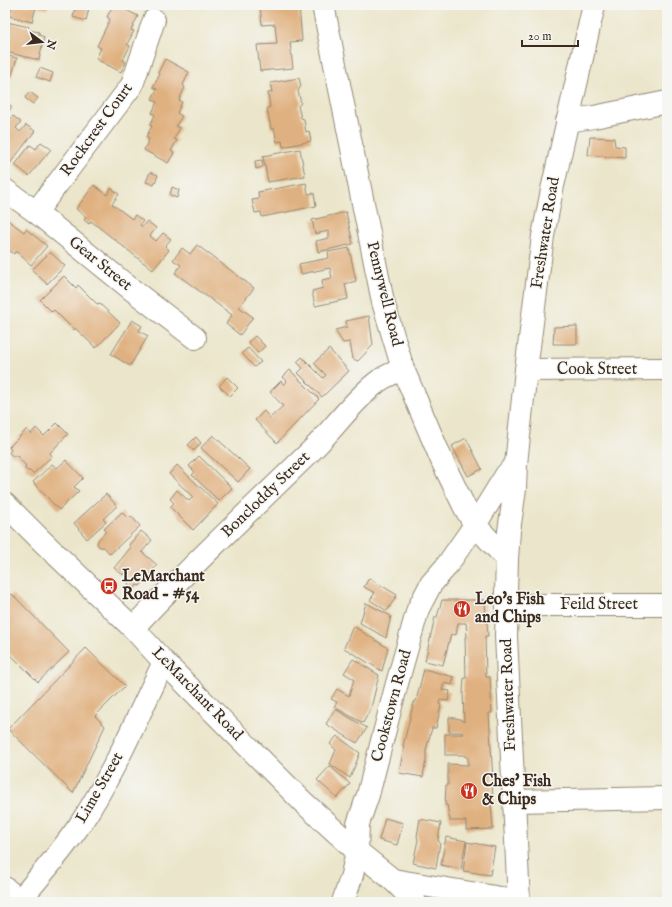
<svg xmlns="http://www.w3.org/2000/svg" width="672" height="907" viewBox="0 0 672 907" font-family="'IM FELL English',serif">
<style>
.building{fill:#e0b180}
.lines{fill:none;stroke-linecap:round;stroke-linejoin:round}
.minor-casing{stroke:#938874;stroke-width:24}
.tertiary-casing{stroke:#938874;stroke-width:24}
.secondary-casing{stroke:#938874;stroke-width:24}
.minor{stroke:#fff;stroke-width:22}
.tertiary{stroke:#fff;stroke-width:22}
.secondary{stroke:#fff;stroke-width:22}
.labels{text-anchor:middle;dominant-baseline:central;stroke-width:3;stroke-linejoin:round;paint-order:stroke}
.street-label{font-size:16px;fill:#3b2a1e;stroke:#f6f6f2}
.poi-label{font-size:16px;font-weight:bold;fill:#3b2a1e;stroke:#f6f6f2;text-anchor:start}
</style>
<rect width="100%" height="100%" fill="#f6f6f2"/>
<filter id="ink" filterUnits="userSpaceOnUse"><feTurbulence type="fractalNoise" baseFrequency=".025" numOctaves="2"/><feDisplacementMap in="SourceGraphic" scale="8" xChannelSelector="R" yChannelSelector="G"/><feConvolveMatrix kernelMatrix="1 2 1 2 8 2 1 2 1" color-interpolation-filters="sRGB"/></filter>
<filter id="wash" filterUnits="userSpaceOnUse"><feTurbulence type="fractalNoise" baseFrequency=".012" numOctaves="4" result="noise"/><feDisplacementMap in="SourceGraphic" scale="16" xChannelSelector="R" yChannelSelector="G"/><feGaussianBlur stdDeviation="0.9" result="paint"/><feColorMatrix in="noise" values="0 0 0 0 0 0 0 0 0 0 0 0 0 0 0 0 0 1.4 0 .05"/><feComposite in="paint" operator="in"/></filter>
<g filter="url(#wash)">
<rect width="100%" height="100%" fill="#ebe6cb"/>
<g id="blocks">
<!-- building -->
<g class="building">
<path d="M12,5H48L47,9L36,7L32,22L9,16Z"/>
<path d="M76,5L89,8L86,21L73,17Z"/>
<path d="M113,5H116L138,16L131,30L134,31L127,44L130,46L123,60L126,62L121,72L96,59L101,48L97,46L110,19L107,17Z"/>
<path d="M278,5H299L302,41L290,42L293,68L260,71L257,45L277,44L275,24L262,25L260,6Z"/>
<path d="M7,22L29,27L28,30L39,32V35L44,37L39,60L5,52V29Z"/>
<path d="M5,55L17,58L12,75L5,85Z"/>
<path d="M165,59L189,72L183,85L185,87L179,100L182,102L177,113L182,116L176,126L180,128L174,139L177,140L171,151L174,153L168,163L144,150L149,139L146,137L152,126L150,125L155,115L152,113L157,102L152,99L157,89L153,87L160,74L158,73Z"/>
<path d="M40,68L53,73L50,82L36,77Z"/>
<path d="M299,78L301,86L298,91L301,103L298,106L301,118L304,119L306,132L309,131L311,141L283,147L282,141L277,142L274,128L271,129L267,108L270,107L268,93L272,92L270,83Z"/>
<path d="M30,92L38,98L33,104L25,98Z"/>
<path d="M5,101L12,107L5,116Z"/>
<path d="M13,116L21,122L16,128L20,132L26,125L35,131L8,166L5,163V120L8,122Z"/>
<path d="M590,137L614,138L615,146L625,147V158L588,155Z"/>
<path d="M41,142L51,149L29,176L15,165L30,145L36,149Z"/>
<path d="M300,149L305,176L268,182L263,156Z"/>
<path d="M262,160L263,167L256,169L255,161Z"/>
<path d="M150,172L158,175L154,185L146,182Z"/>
<path d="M306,183L308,194L314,193L316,206L262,217L261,212L255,213L252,200L259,199L258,192Z"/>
<path d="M94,185L107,195L111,188L119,194L112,204L132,219L135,215L143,221L140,225L142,227L147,221L156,228L150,236L156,241L163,233L171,239L165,246L169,250L153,270L91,221L89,224L84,220L86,217L76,209Z"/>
<path d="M172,187L179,190L177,198L170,195Z"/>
<path d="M346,212L353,244L318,252L316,241L329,238V231L315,234L312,220Z"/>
<path d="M5,218L24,232L26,229L47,246L31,265L16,251L14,254L5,247Z"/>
<path d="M197,245L254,288L239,307L253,317L240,335L226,324L232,315L175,273L181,265L173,260L182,248L190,254Z"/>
<path d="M349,248L356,281L345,284L348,299L315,306L312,291L323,288L322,280L332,278L330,268L301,274L299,264L329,258L328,252Z"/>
<path d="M50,252L65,266L47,284L32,270Z"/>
<path d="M64,276L76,288L78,285L97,304L99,303L120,323L96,348L75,328L74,330L54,310L52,312L40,300Z"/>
<path d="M369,316L373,345L358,361L353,359L350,342L343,343L335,330L347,327L346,321Z"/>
<path d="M132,320L142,326L139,331L148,336L130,366L111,354Z"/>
<path d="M577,326V344H553L554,327Z"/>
<path d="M255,336L265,346L258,353L248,342Z"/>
<path d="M248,348L261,362L254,367L242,353Z"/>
<path d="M329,349L349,371L322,397L298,373L303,368L297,362L302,357L323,378L326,375L314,363Z"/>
<path d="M290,370L319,399L277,443L255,420L264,411L270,418L283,406L270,392L281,381L284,385L287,381L283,377Z"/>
<path d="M227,377L238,388L230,396L219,386Z"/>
<path d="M57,423L68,434L50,453L52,456L33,474L30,471H28L25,469L26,466L17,456H13L9,453L11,450L9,447L27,429L31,434L36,428L44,436Z"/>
<path d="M213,435L250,469L238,482L201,448Z"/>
<path d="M196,437L201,443L194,451L188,445Z"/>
<path d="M466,438L482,469L468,476L452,446Z"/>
<path d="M199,456L232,488L219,501L192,475L195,472L189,466Z"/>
<path d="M66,460L83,478L74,487L79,491L59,510L33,482L52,464L57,468Z"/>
<path d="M177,465L218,504L193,530L170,507L174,503L170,499L177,490L189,501L193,497L169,474Z"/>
<path d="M106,494L117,506L103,519L106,522L87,539L74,523Z"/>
<path d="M122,512L128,519L131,516L140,526L110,554L104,547H100L97,544L98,540L106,531L104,529Z"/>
<path d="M141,531L152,540L142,552L157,565L140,586L137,585L135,588H132L128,584L130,578L124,573L123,575L114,568L131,547L129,545Z"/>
<path d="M369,578L397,595L387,611L370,600L375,593L364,587Z"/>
<path d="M12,594L69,652L38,682L5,649V601Z"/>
<path d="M442,600H485L486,622H487L488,636H485L486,677H490L492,713H489L493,780H492L493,802L491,801L493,829L466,830V821H450V819L449,817L447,805H445L446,785H448V764L468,765V758L463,755H445V734H464L461,732H449V717L460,719L464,722L463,693L464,678H466L465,637H467L466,623H458L456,635L451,634L443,665L425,661L435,617H437Z"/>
<path d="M366,603L391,616L386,638L360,623Z"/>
<path d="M353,626L388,648L382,671L344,648Z"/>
<path d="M86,648L125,686L95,716L105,726L73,793L8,729Z"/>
<path d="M353,659L379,675L371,708L363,723L334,707L337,702L331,699L337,689L349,696L354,679L344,673Z"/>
<path d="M424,669L454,677L452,685L444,683L442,690L450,691L448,701L440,700L439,704L441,705L436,728H432L426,750V759L423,777L399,773L404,747L403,746L414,701H416Z"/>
<path d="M335,709L367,728L357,743L326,724Z"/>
<path d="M337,736L360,753L350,778L330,764L336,750L330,744Z"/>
<path d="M330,766L350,784L337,798L317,780Z"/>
<path d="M385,818L403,823L397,845L379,840Z"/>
<path d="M420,819L441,823L438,840L440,843L436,868L413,863L418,840L417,836Z"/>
<path d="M446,837L466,841L461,869L441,865Z"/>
<path d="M467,842L495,847L490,875L463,871Z"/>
</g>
</g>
</g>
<g filter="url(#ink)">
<use href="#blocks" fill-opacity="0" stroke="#938874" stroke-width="1"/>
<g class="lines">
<defs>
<g id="minor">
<path d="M323,5L383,302L403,369L443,463L465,508L475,525L507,559"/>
<path d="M5,190L36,212L131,289L195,338"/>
<path d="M36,212L132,85L154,20"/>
<path d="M526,370L667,369"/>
<path d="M507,607L531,605H667"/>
<path d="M133,628C190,566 253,508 313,449C335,427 352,402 376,383C384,376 394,373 403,369"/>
<path d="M514,801L667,798"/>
<path d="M393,880L519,901"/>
<path d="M5,888L21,902"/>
<path d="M18,902C39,878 60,853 79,826C113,775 137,718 164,662"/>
<path d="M343,902L352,875L357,851"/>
</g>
<path id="tertiary" d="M567,121L594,117L667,102"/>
<g id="secondary">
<path d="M5,504L43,542L133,628L164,662L303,802L357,851L393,880L415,902"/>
<path d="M357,851L358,824L368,795L396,687L418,609L431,584L445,568L475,525L506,475L516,464"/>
<path d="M519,902L506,636L507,607L506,592L507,559L509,531L515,489L516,464L526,370L543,236L552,190L594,5"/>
</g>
</defs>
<!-- minor casing -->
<use href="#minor" class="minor-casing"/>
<!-- tertiary casing -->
<use href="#tertiary" class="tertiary-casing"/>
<!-- secondary casing -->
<use href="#secondary" class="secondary-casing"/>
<!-- minor -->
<use href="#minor" class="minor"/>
<!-- tertiary -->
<use href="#tertiary" class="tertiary"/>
<!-- secondary -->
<use href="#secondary" class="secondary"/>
</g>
</g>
<!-- icons -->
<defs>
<symbol id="bus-disc" viewBox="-11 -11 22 22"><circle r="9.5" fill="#c8321e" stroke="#f6f6f2"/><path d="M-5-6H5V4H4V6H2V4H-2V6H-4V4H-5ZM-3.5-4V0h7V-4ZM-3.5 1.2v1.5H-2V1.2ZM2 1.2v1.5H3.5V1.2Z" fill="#fff"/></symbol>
<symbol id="restaurant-disc" viewBox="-11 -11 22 22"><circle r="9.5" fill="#c8321e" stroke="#f6f6f2"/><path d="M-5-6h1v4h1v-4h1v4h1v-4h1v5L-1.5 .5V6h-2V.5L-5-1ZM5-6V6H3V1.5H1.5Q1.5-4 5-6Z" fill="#fff"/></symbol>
</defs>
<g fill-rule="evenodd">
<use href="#bus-disc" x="99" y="576" width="20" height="20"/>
<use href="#restaurant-disc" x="452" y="599" width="20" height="20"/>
<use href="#restaurant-disc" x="459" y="781" width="20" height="20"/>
</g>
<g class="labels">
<!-- street labels -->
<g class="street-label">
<text transform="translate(97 130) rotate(-54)">Rockcrest Court</text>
<text transform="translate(546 233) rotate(-81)">Freshwater Road</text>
<text transform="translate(100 264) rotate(39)">Gear Street</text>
<text transform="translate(384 294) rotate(76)">Pennywell Road</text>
<text x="597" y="370">Cook Street</text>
<text transform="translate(266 495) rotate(-44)">Boncloddy Street</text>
<text x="599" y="605">Feild Street</text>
<text transform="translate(197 694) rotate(46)">LeMarchant Road</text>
<text transform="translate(509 695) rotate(-92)">Freshwater Road</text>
<text transform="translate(392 706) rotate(-75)">Cookstown Road</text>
<text transform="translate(100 788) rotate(-60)">Lime Street</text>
</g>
<!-- poi labels -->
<g class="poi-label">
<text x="122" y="577">LeMarchant<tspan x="122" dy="18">Road - #54</tspan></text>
<text x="475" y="600">Leo's Fish<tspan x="475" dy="18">and Chips</tspan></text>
<text x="482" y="782">Ches' Fish<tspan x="482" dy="18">&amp; Chips</tspan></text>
</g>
</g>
<!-- margin -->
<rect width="672" height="907" fill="none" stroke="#f6f6f2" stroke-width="20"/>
<!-- north arrow -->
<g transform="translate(42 42) rotate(105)" stroke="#f6f6f2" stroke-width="3" paint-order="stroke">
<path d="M0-3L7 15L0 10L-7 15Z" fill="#3b2a1e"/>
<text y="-6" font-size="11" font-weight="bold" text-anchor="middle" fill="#3b2a1e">N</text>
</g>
<!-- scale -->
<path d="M522 40v6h56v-6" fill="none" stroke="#3b2a1e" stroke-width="2"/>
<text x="528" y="40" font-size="12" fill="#3b2a1e" stroke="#f6f6f2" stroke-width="3" paint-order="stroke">20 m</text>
</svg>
